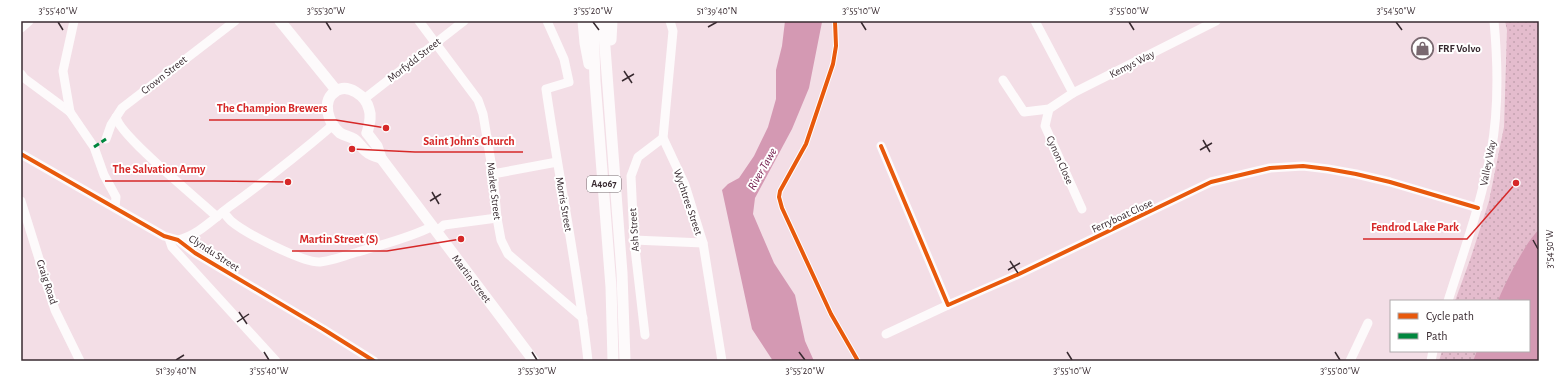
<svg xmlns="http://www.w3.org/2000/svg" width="1560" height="382" viewBox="0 0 1560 382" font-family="'Alegreya Sans',sans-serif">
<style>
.park{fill:url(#park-dots)}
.water{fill:#d499b3}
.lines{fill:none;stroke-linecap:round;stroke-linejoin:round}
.minor{stroke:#fdfafb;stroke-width:9}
.major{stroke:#fdfafb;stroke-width:11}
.quiet{stroke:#00873e;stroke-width:3;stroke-dasharray:6 3;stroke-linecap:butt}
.cycleway-casing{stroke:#fff;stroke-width:6}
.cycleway{stroke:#e8590c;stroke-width:4}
.ticks{fill:none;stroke:#382a30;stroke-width:1.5}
.labels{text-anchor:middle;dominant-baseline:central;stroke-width:4;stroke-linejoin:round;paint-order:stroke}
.shield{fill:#fff;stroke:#746a6e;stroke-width:1}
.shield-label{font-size:10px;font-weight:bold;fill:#382a30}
.poi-label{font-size:11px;font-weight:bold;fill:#382a30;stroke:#fff;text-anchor:start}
.street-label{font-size:11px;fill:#382a30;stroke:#fff}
.water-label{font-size:12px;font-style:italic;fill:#6d1345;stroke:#fff}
.leader{fill:none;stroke:#d62828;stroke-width:1.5}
.callout-dot{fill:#d62828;stroke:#fff;stroke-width:1.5}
.callout-label{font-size:12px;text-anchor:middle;font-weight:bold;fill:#d62828;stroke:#fff;stroke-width:4;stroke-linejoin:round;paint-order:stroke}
.neatline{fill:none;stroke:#382a30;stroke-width:1.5}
.ticks-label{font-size:10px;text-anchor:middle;fill:#382a30}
</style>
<defs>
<pattern id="park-dots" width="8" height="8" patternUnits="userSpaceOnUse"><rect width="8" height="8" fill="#e4bccd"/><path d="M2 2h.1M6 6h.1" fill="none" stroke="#c4a2b0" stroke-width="1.8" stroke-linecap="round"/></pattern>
</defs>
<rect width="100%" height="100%" fill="#f3dee6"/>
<!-- park -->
<path class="park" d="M1505,21H1539V361H1439L1442,351H1529V301H1455L1471,257L1489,201L1504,127L1507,30Z"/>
<!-- water -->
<g class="water">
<path d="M785,21H822V22L809,88L792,129L755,198L753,214L774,263L795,295L805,341L814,361H773L752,329L722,190L728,184L739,178L754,156L768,127L776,99V70L782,46Z"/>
<path d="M1539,230V361H1473L1477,351H1529V301H1498C1504,285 1527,239 1539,230Z"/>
</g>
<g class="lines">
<!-- minor -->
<g class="minor">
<path d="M419,21L478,100L483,114L493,174L497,218L501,240L508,254L583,318"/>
<path d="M547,21L564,59L569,82L546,89C559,179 578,270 588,361"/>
<path d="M670,21L673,31L663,138L685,185L703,243L722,361"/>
<path d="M1035,21L1073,93"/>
<path d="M21,28L29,21"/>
<path d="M21,74L24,78L70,112L94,147L104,175L116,197L115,207"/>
<path d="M1003,80L1024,112L1049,109L1073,93L1216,21"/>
<path d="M364,99L464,21"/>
<path d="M1049,109L1045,126L1082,209"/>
<path d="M70,112L63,71L74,21"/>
<path d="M116,117C119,135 199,200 217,217"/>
<path d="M106,139L111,125L122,108L235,21"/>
<path d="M881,146L948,305L1019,274L1211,182L1270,168L1303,166L1328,169L1356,174L1390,182L1478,208"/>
<path d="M21,154L164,236L178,240L195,253L323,329L374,361"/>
<path d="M493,174L557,162"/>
<path d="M21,201L55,310L80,361"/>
<path d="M223,212C226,215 228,218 231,221C245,233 303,263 320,262C332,261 346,255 358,252C383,244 410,238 433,226"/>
<path d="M437,231L444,225L497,218"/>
<path d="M169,238L172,247L276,361"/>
<path d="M178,240C198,235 213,219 229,207C265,181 299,154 333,125"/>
<path d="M634,240L703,243"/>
<path d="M1448,301C1464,251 1481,203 1491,152C1499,109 1498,64 1494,21"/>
<path d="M886,334L948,305"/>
<path d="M645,335L634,240L631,176L638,157L663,138"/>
<path d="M1350,361L1368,323"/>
<path d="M1431,361L1433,351"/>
</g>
<!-- major -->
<g class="major">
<path d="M280,21L336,90"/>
<path d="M583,21L585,43L589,64"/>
<path d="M593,21L595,81L611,287L613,361"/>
<path d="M603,21L622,273L625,361"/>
<path d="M611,40L612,21"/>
<path id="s1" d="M367,133L377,146L381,158L534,361"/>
<path d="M367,133C369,125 372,117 369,109C366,96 348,83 336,91C320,101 329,124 340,133C345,136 350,136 354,139C360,143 363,151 370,154C373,156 378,157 381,158"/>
</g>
<!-- quiet -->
<path class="quiet" d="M94,147L106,139"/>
<defs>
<g id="cycleway">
<path d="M835,21L836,46L833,64L806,144L780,191L779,197L782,208L831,314L858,361"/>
<path d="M881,146L948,305L1019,274L1211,182L1270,168L1303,166L1328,169L1356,174L1390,182L1478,208"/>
<path d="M21,154L164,236L178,240L195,253L323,329L374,361"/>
</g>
</defs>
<!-- cycleway casing -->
<use href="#cycleway" class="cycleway-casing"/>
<!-- cycleway -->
<use href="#cycleway" class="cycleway"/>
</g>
<!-- ticks -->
<path class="ticks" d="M58,22L63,30M326,22L331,30M593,22L599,30M861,22L866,30M1129,22L1134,30M1396,22L1402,30M708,27L717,22M624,71L632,83M622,81L634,74M1203,140L1210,152M1200,150L1212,143M432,192L439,204M430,201L441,194M1533,240L1538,249M1010,261L1018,273M1008,270L1020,263M239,312L247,324M237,322L249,314M264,352L269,360M532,352L537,360M799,352L805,360M1067,352L1072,360M1335,352L1340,360M176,360L184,355"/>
<!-- icons -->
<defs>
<symbol id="shop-ring" viewBox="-11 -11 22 22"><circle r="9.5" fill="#fff" stroke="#796970" stroke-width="1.5"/><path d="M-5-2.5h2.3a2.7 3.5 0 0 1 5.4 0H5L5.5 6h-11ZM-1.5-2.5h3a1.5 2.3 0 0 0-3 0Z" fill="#796970"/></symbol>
</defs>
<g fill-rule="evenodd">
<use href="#shop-ring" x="1410" y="36" width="25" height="25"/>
</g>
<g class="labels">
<!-- shield labels -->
<rect class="shield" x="587" y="176" width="34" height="16" rx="3"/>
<g class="shield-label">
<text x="604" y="184">A4067</text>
</g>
<!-- poi labels -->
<g class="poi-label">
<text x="1438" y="48">FRF Volvo</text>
</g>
<!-- street labels -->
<g class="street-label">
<text transform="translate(414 60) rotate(-38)">Morfydd Street</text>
<text transform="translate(1132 64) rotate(-27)">Kemys Way</text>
<text transform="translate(164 75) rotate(-38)">Crown Street</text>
<text transform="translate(1060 160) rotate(66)">Cynon Close</text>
<text transform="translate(1488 163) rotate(-79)">Valley Way</text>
<text transform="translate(494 191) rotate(83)">Market Street</text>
<text transform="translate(688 202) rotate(71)">Wychtree Street</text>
<text transform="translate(564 204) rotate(80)">Morris Street</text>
<text transform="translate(1122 216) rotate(-25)">Ferryboat Close</text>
<text transform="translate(634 230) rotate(-94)">Ash Street</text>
<text transform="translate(214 253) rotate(33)">Clyndu Street</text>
<text stroke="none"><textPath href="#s1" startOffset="180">Martin Street</textPath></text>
<text transform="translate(47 282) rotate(72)">Graig Road</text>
</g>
<!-- water labels -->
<g class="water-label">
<text transform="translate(762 169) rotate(-60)">River Tawe</text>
</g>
</g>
<!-- callouts -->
<path class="leader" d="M386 128L336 120H209M352 149L415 152H523M288 182L214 181H105M1516 183L1467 239H1363M461 239L387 251H292"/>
<g class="callout-dot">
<circle cx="386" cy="128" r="4"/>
<circle cx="352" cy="149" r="4"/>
<circle cx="288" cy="182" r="4"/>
<circle cx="1516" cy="183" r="4"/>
<circle cx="461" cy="239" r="4"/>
</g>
<g class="callout-label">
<text x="272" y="112">The Champion Brewers</text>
<text x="469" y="145">Saint John's Church</text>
<text x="159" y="173">The Salvation Army</text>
<text x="1415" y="231">Fendrod Lake Park</text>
<text x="339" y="243">Martin Street (S)</text>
</g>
<!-- border -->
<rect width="1560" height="382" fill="none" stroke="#ffffff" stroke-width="44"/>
<!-- legend -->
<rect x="1390" y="300" width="140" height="52" fill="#ffffff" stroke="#afaaac"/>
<rect x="1398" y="313" width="20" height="6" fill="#e8590c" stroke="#afaaac"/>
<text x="1426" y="320" font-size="12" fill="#382a30">Cycle path</text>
<rect x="1398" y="333" width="20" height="6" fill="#00873e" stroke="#afaaac"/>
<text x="1426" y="340" font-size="12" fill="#382a30">Path</text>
<rect x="22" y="22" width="1516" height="338" class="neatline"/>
<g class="ticks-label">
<text x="58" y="14">3°55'40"W</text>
<text x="326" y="14">3°55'30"W</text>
<text x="593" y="14">3°55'20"W</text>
<text x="717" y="14">51°39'40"N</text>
<text x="861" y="14">3°55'10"W</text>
<text x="1129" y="14">3°55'00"W</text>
<text x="1396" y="14">3°54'50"W</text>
<text transform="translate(1549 249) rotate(-90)" y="4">3°54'50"W</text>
<text x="176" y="374">51°39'40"N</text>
<text x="269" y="374">3°55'40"W</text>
<text x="537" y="374">3°55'30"W</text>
<text x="805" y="374">3°55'20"W</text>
<text x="1072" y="374">3°55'10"W</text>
<text x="1340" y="374">3°55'00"W</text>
</g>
</svg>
